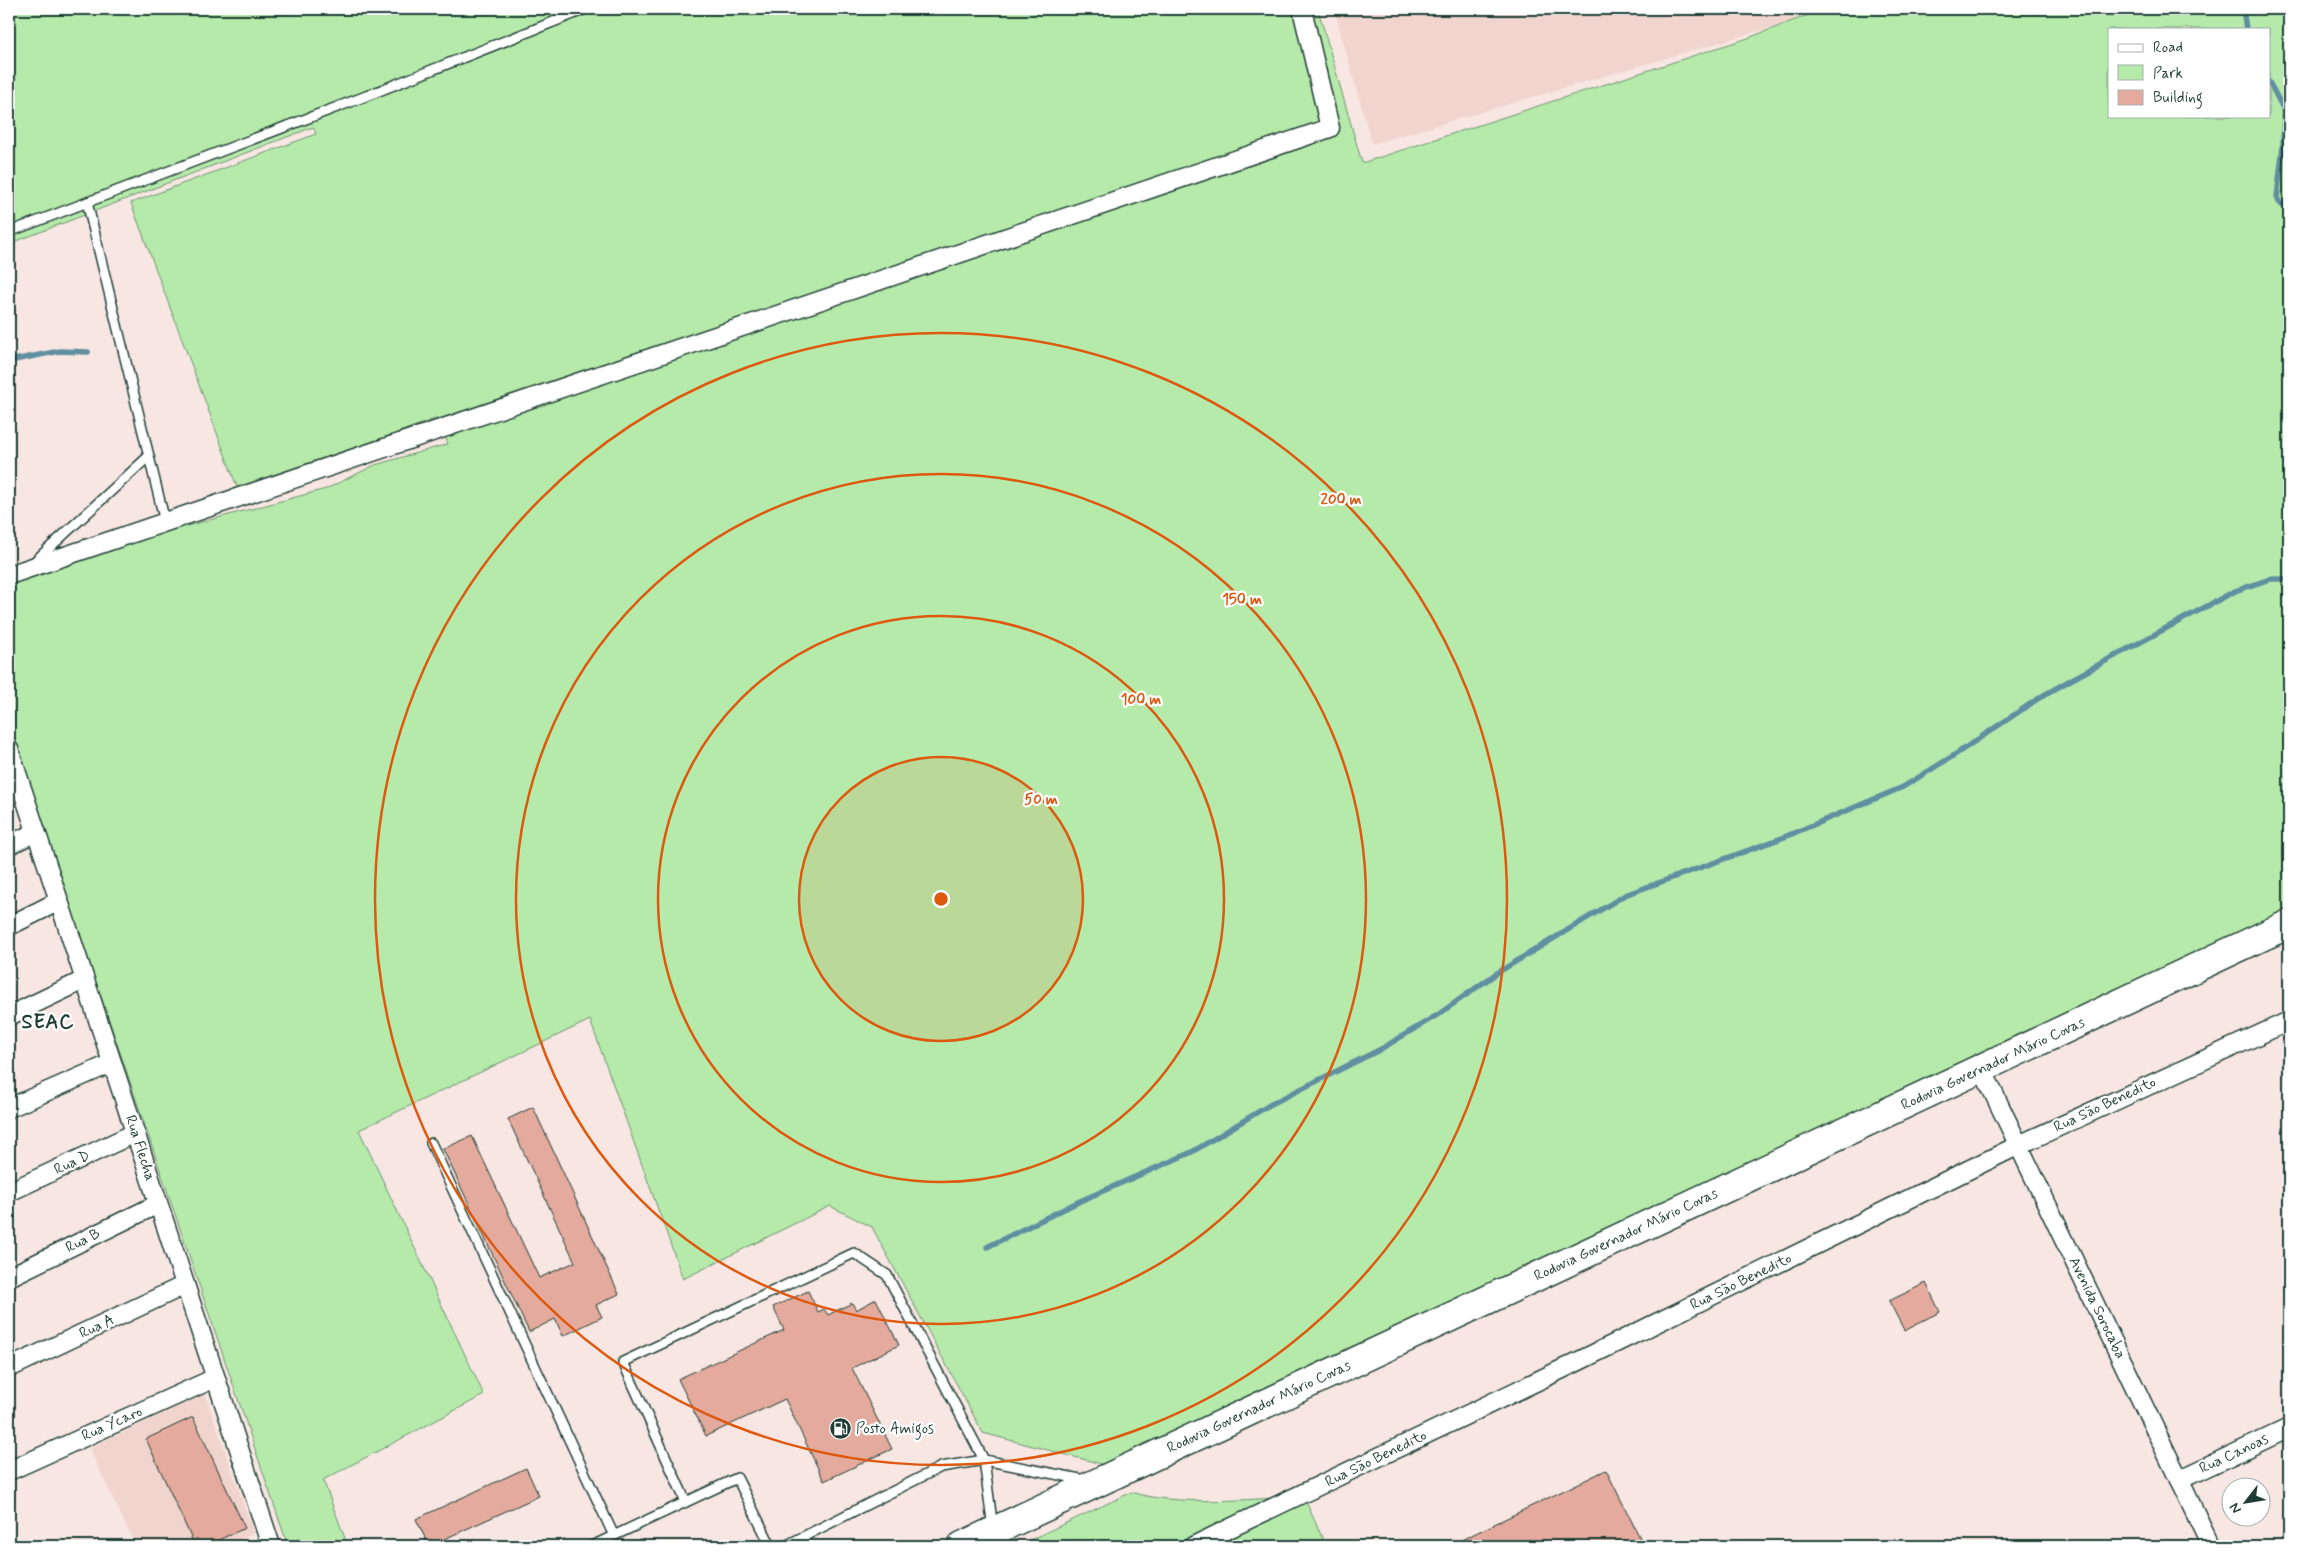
<svg xmlns="http://www.w3.org/2000/svg" width="2298" height="1555" viewBox="0 0 2298 1555" font-family="Mynerve,sans-serif">
<style>
.built{fill:#f1d4cd}
.green{fill:#b6eaab;stroke:#6a9470;fill-rule:evenodd}
.lines{fill:none;stroke-linecap:round;stroke-linejoin:round}
.stream{stroke:#5e8fa0;stroke-width:5.5}
.building{fill:#e3aa9d;stroke:#1f3d34}
.lane-casing{stroke:#1f3d34;stroke-width:12}
.street-casing{stroke:#1f3d34;stroke-width:21}
.highway-casing{stroke:#1f3d34;stroke-width:31}
.lane{stroke:#fff;stroke-width:9}
.street{stroke:#fff;stroke-width:18}
.highway{stroke:#fff;stroke-width:28}
.ring{fill:none;stroke:#de580e;stroke-width:2.5}
.labels{text-anchor:middle;dominant-baseline:central;stroke-width:4.5;stroke-linejoin:round;paint-order:stroke}
.street-label{font-size:15px;fill:#1f3d34;stroke:#fff}
.poi-label{font-size:15px;fill:#1f3d34;stroke:#fff;text-anchor:start}
.district-label{font-size:20px;font-weight:bold;letter-spacing:1px;fill:#1f3d34;stroke:#fff}
.centre{fill:#de580e;stroke:#fff;stroke-width:2.5}
.ring-label{font-size:15px;text-anchor:middle;font-weight:bold;fill:#de580e;stroke:#fff;stroke-width:4.5;stroke-linejoin:round;paint-order:stroke}
</style>
<rect width="100%" height="100%" fill="#f7e6e2"/>
<filter id="ink" filterUnits="userSpaceOnUse"><feTurbulence type="fractalNoise" baseFrequency=".02" numOctaves="2"/><feDisplacementMap in="SourceGraphic" scale="10" xChannelSelector="R" yChannelSelector="G"/><feConvolveMatrix kernelMatrix="1 2 1 2 8 2 1 2 1" color-interpolation-filters="sRGB"/></filter>
<g filter="url(#ink)">
<!-- built -->
<g class="built">
<path d="M1334,9H1793L1796,20L1372,144Z"/>
<path d="M205,1394L254,1533L225,1546H136L89,1448Z"/>
</g>
<!-- green -->
<g class="green">
<path d="M9,9H1318L1362,163L1748,38L1824,9H2289V913L1113,1467L983,1433L872,1227L830,1206L683,1279L590,1020L359,1130L484,1395L323,1480L348,1546H288L9,726V577L26,569L326,489L375,465L448,444L437,418L239,492L131,203L316,134L313,127L9,244ZM2109,29H2269V116H2109Z"/>
<path d="M1132,1492C1167,1506 1264,1500 1303,1495L1326,1546H1017Z"/>
</g>
<g class="lines">
<!-- stream -->
<g class="stream">
<path d="M2243,9L2246,29"/>
<path d="M2269,82L2284,110L2283,146L2277,197L2279,202L2282,205L2289,204"/>
<path d="M9,361L60,351L88,352"/>
<path d="M987,1247L1080,1201L1192,1152L1271,1104L1381,1049L1439,1014L1497,973L1625,895L1782,838L1903,787L1953,756L2039,698L2074,678L2235,591L2270,579H2289"/>
</g>
</g>
<!-- building -->
<g class="building">
<path d="M533,1107L619,1294L596,1305L602,1317L563,1336L555,1319L529,1332L443,1149L472,1136L539,1278L575,1262L508,1119Z"/>
<path d="M1926,1283L1940,1312L1904,1330L1889,1301Z"/>
<path d="M808,1291L818,1312L824,1309L828,1315L852,1303L856,1310L876,1299L899,1345L852,1368L892,1449L824,1481L785,1399L706,1436L678,1379L784,1330L773,1307Z"/>
<path d="M193,1417L245,1528L205,1546H195L146,1439Z"/>
<path d="M526,1468L539,1496L429,1546L416,1519Z"/>
<path d="M1606,1470L1644,1546H1449Z"/>
</g>
<g class="lines">
<defs>
<g id="lane">
<path d="M87,202L165,522"/>
<path d="M9,232L361,98L586,9"/>
<path d="M34,562L149,456"/>
<path d="M431,1143L614,1536"/>
<path d="M686,1502L623,1362L854,1253L887,1275L984,1460L993,1529"/>
<path d="M592,1546L737,1478L771,1546"/>
<path d="M785,1546L941,1467L984,1460L1085,1480"/>
</g>
<g id="street">
<path d="M9,575L1330,128L1302,9"/>
<path d="M9,749L271,1546"/>
<path d="M9,845L36,832"/>
<path d="M9,926L59,901"/>
<path d="M9,1016L84,980"/>
<path d="M1982,1069L2211,1546"/>
<path d="M9,1108L112,1063"/>
<path d="M9,1192L135,1133"/>
<path d="M9,1277L158,1204"/>
<path d="M9,1368L185,1285"/>
<path d="M9,1471L215,1378"/>
<path d="M2179,1480L2289,1428"/>
<path d="M1193,1546L1579,1361L2019,1145L2289,1021"/>
</g>
<path id="highway" d="M962,1546L2289,924"/>
</defs>
<!-- lane casing -->
<use href="#lane" class="lane-casing"/>
<!-- street casing -->
<use href="#street" class="street-casing"/>
<!-- highway casing -->
<use href="#highway" class="highway-casing"/>
<!-- lane -->
<use href="#lane" class="lane"/>
<!-- street -->
<use href="#street" class="street"/>
<!-- highway -->
<use href="#highway" class="highway"/>
</g>
</g>
<!-- distance rings -->
<circle cx="941" cy="899" r="142" fill="#de580e" fill-opacity=".12"/>
<g class="ring">
<circle cx="941" cy="899" r="142"/>
<circle cx="941" cy="899" r="283"/>
<circle cx="941" cy="899" r="425"/>
<circle cx="941" cy="899" r="566"/>
</g>
<!-- icons -->
<defs>
<symbol id="fuel-disc" viewBox="-11 -11 22 22"><circle r="9.5" fill="#1f3d34" stroke="#fff"/><path d="M-5.5-6h7V0h2V4h1.3V-2.5L3-4.5l.8-.8L6-3V5H2.5V1h-1V6h-7ZM-4.2-4.7v3.2H.2V-4.7Z" fill="#fff"/></symbol>
</defs>
<g fill-rule="evenodd">
<use href="#fuel-disc" x="828" y="1416" width="25" height="25"/>
</g>
<g class="labels">
<!-- street labels -->
<g class="street-label">
<text transform="translate(1993 1064) rotate(-25)">Rodovia Governador Mário Covas</text>
<text transform="translate(2105 1105) rotate(-25)">Rua São Benedito</text>
<text transform="translate(140 1148) rotate(72)">Rua Flecha</text>
<text transform="translate(72 1163) rotate(-25)">Rua D</text>
<text transform="translate(1626 1235) rotate(-25)">Rodovia Governador Mário Covas</text>
<text transform="translate(83 1241) rotate(-26)">Rua B</text>
<text transform="translate(1741 1282) rotate(-26)">Rua São Benedito</text>
<text transform="translate(2097 1308) rotate(64)">Avenida Sorocaba</text>
<text transform="translate(97 1327) rotate(-25)">Rua A</text>
<text transform="translate(1259 1407) rotate(-25)">Rodovia Governador Mário Covas</text>
<text transform="translate(112 1424) rotate(-24)">Rua Ycaro</text>
<text transform="translate(2234 1454) rotate(-25)">Rua Canoas</text>
<text transform="translate(1376 1459) rotate(-26)">Rua São Benedito</text>
</g>
<!-- poi labels -->
<g class="poi-label">
<text x="856" y="1429">Posto Amigos</text>
</g>
<!-- district labels -->
<g class="district-label">
<text x="48" y="1022">SEAC</text>
</g>
</g>
<circle cx="941" cy="899" r="8" class="centre"/>
<g class="ring-label">
<text x="1341" y="504">200 m</text>
<text x="1242" y="604">150 m</text>
<text x="1141" y="704">100 m</text>
<text x="1041" y="804">50 m</text>
</g>
<!-- margin -->
<rect width="2298" height="1555" fill="none" stroke="#fff" stroke-width="30"/>
<rect x="15" y="15" width="2268" height="1525" fill="none" stroke="#1f3d34" stroke-width="2" filter="url(#ink)"/>
<!-- legend -->
<rect x="2108" y="28" width="162" height="90" fill="#ffffff" stroke="#a5b1ae"/>
<rect x="2118" y="44" width="25" height="8" fill="#ffffff" stroke="#a5b1ae"/>
<text x="2153" y="52" font-size="15" fill="#1f3d34">Road</text>
<rect x="2118" y="65" width="25" height="15" fill="#b6eaab" stroke="#a5b1ae"/>
<text x="2153" y="78" font-size="15" fill="#1f3d34">Park</text>
<rect x="2118" y="90" width="25" height="15" fill="#e3aa9d" stroke="#a5b1ae"/>
<text x="2153" y="102" font-size="15" fill="#1f3d34">Building</text>
<!-- north arrow -->
<g transform="translate(2246 1502) rotate(239)"><circle r="24" fill="#ffffff" stroke="#a5b1ae"/>
<path d="M0-4L9 19L0 12L-9 19Z" fill="#1f3d34"/>
<text y="-8" font-size="14" font-weight="bold" text-anchor="middle" fill="#1f3d34">N</text>
</g>
</svg>
